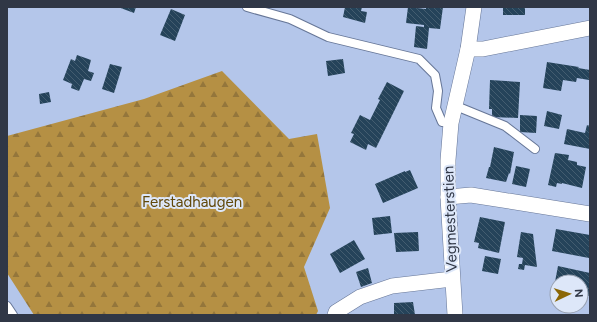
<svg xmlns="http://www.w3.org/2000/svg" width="597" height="322" viewBox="0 0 597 322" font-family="Figtree,sans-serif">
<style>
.forest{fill:url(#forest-firs)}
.building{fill:url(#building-back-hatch)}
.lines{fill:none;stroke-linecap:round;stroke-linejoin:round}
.lane-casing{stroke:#667697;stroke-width:10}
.street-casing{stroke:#667697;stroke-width:16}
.lane{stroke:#fff;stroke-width:8}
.street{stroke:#fff;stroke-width:15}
.labels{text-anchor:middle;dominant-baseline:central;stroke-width:4;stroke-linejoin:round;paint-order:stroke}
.park-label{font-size:15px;fill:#61480a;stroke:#dde7f9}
.street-label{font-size:15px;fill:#303746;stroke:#dde7f9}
</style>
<defs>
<pattern id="forest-firs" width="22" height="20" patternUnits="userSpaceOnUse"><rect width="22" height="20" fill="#b59044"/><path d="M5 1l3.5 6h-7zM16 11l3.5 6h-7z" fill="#94763b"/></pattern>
<pattern id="building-back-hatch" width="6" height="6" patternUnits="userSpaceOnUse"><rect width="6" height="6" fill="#25435a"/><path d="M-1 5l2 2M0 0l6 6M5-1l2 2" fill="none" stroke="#445d70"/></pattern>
</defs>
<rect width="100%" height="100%" fill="#b4c6ea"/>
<!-- forest -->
<path class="forest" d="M222,71L289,139L317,134L330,208L304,267L318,311L316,315H34L7,273V136L144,99Z"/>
<!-- building -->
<g class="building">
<path d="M118,7H136L134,13Z"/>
<path d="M345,7H362L361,11L367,12L365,23L343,17Z"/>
<path d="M408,7L426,9V7H443L440,29L429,28L427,49L414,47L416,26L424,27V25L406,23Z"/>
<rect x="503" y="7" width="22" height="8"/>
<path d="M171,9L185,15L175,41L160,35Z"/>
<path d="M77,55L91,60L88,71L94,73L91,81L84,79L79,91L71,88L72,84L63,80L71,59L75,61Z"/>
<path d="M343,59L345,73L328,76L326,61Z"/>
<path d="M547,62L579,67L578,68L590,70L589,80L577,78L576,82L563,80L561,91L543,88Z"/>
<path d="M110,64L122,67L114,93L102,89Z"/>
<path d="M490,80L520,82L518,118L492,117V109H489Z"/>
<path d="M387,82L404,91L376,148L368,144L366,150L350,142L354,134L351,133L360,115L370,120L380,100L378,99Z"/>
<path d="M49,92L51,102L40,104L39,94Z"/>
<path d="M547,111L562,115L559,129L544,126Z"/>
<path d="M520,115L537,116L536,133L520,132Z"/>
<path d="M587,125L590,126V149L564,144L567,129L585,133Z"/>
<path d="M494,147L514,152L510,174L509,173L506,182L486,178L489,167H490Z"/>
<path d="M555,153L569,155L568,160L577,162V165L586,167L582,188L562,183V184L557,183L556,187L548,185Z"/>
<path d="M516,166L530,169L526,187L512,184Z"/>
<path d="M410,170L418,188L383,203L375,184L405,171V172Z"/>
<path d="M390,216L392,233L374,235L372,218Z"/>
<path d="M480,217L505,222L499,253L478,248L479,243L474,242Z"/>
<path d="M556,229L590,235L589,258L552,251Z"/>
<path d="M418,232L419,251L396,252L394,233Z"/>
<path d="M521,232L533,234L537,267L525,265L524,270L518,269L519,264H522L523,258L517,257Z"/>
<path d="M354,240L365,259L340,273L330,254Z"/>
<path d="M485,256L501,259L498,274L482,271Z"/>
<path d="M558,266L590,273V296L581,294V282H557V288L554,287Z"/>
<path d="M368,268L372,283L361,287L356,272Z"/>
<path d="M413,302L415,315H394V303Z"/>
</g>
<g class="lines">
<defs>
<g id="lane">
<path d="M247,7L290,19L328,37L419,59L435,75L438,91L436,108L442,122L451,123"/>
<path d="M456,106L505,126L535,149"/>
<path d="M7,306L13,315"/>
</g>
<g id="street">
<path d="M468,49H483L590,28"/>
<path d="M448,197L471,195L590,214"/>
<path d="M335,315L336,312L360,297L392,286L452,279"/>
<path d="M455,315L448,197V160L451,123L468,49L474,7"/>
</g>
</defs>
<!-- lane casing -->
<use href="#lane" class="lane-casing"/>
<!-- street casing -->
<use href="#street" class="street-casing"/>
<!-- lane -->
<use href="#lane" class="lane"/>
<!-- street -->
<use href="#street" class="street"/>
</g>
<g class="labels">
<!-- park labels -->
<g class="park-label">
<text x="192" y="202">Ferstadhaugen</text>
</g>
<!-- street labels -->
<g class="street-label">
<text transform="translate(450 219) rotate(-92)">Vegmesterstien</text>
</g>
</g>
<!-- border -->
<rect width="597" height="322" fill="none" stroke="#303746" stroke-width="16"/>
<!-- north arrow -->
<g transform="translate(569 294) rotate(86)"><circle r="19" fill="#dde7f9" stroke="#98a1b1"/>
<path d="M0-3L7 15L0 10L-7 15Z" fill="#8b6707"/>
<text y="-6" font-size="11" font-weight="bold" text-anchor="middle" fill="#303746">N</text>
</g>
</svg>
